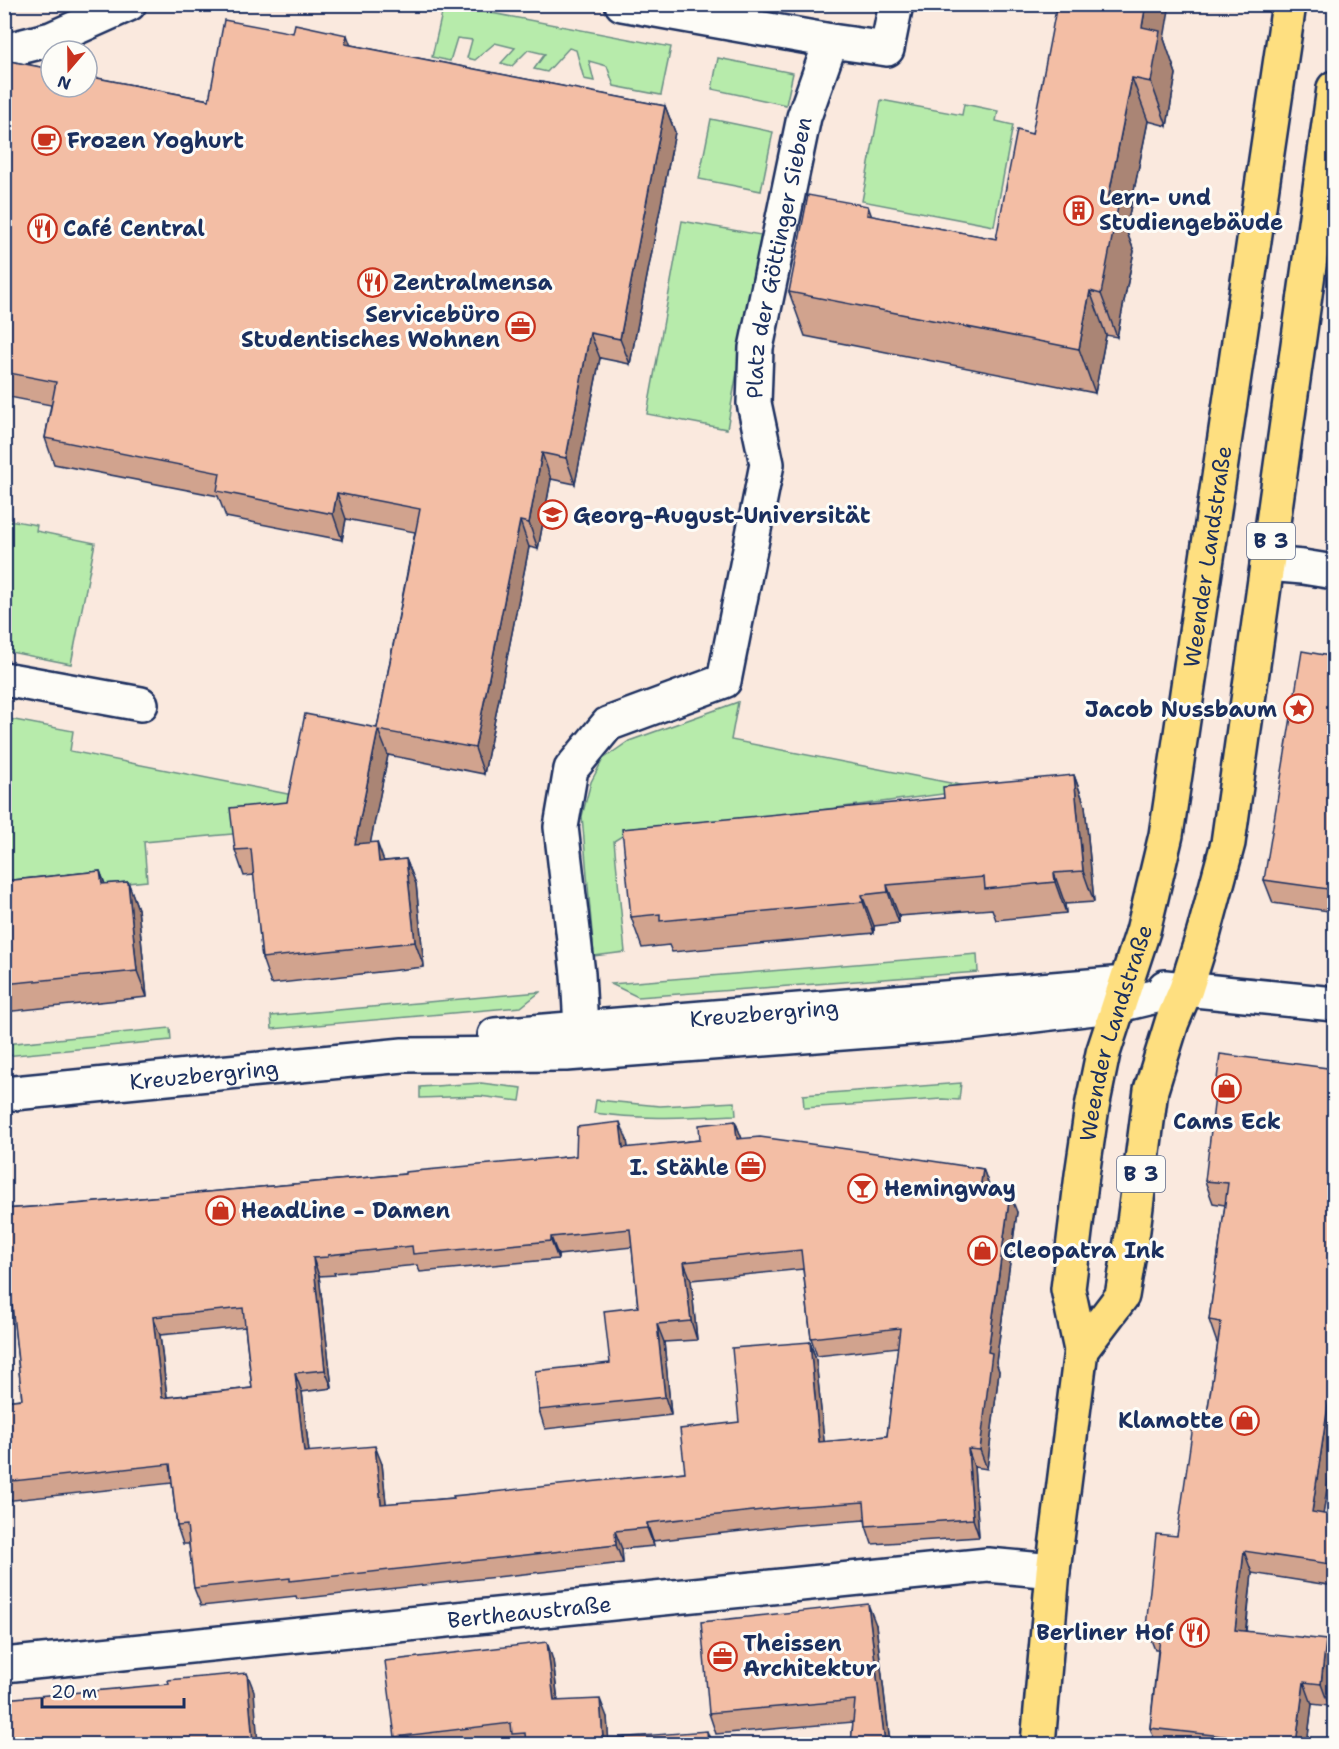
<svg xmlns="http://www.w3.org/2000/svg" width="1339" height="1749" viewBox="0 0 1339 1749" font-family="'Shantell Sans',sans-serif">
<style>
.green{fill:#b7ebab;stroke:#698d84;stroke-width:1.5}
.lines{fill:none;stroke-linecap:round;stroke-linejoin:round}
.minor-casing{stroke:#1b2f5e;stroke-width:38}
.major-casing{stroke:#1b2f5e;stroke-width:38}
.minor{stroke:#fdfcf7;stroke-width:33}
.major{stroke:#fedf80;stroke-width:33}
.wall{fill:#d1a38e;stroke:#1b2f5e;stroke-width:1.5;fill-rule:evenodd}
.shaded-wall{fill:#aa8574;stroke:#1b2f5e;stroke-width:1.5}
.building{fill:#f3bea5;stroke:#1b2f5e;stroke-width:1.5;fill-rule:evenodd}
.labels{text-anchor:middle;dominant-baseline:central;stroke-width:6;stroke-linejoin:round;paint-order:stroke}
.shield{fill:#fdfcf7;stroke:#5f6c8c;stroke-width:1.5}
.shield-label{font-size:21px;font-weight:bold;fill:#1b2f5e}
.poi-label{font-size:22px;font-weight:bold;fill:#1b2f5e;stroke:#fdfcf7;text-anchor:start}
.street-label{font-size:22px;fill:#1b2f5e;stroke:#fdfcf7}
</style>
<rect width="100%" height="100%" fill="#fae9de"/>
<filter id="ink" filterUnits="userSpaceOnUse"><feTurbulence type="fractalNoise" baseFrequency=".0167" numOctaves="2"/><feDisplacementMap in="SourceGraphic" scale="12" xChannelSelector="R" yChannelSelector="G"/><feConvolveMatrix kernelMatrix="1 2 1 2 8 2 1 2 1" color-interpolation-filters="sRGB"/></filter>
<g filter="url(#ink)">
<!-- green -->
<g class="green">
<path d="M449,5L671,47L661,95L614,86L607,66L589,61L594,81L584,79L576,50L569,48L547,72L534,69L545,54L528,50L512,66L501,63L515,48L495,43L475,60L467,58L472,40L457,38L450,61L432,57L442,13Z"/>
<path d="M718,58L793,73L786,105L712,89Z"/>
<path d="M881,100L962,115L964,104L998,111L996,121L1013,125L994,226L862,201Z"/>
<path d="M711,119L773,132L761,191L699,179Z"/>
<path d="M682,221L761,235L727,429L647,414Z"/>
<path d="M4,519L37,525L36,531L95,543L71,664L5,651Z"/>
<path d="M738,702L731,740L981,789L622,836L614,841L625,952L594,956L582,816L591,782L603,759L629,741Z"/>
<path d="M4,718L73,731L70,751L303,797L265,831L144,842L147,881L5,895Z"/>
<path d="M977,954L978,972L638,997L611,984Z"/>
<path d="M540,992L521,1007L272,1029L271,1016Z"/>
<path d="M170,1028L171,1040L5,1056V1044Z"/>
<path d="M481,1083L522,1088L520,1101L479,1096L420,1098V1087Z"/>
<path d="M961,1083L959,1100L942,1099L804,1108L803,1095Z"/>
<path d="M596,1100L660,1106L735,1102L736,1115C687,1117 643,1120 594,1113Z"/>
</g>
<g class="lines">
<defs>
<g id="minor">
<path d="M622,4L831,41"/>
<path d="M4,51L51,39L129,4"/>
<path d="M1267,564L1303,567L1334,572"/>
<path d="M4,679L141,704"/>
<path d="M1165,987L1334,1004"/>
<path id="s1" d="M581,1027L578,974L561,827L571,769L608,724L724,681L767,464L754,403L756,348L804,117L831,41L887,49L896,4"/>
<path id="s2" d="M495,1035L1113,984"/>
<path id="s3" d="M4,1094L403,1055L566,1054L961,1024L1119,1005L1186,989"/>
<path id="s4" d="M4,1665L988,1565L1053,1571"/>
</g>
<g id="major">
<path d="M1081,1350L1122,1296L1133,1230L1151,1090L1172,1022L1186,989L1204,932L1228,843L1334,88"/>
<path id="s5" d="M1038,1744L1053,1571L1081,1350L1068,1289L1082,1175L1092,1107L1103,1053L1143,931L1166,835L1289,4"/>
</g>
</defs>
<!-- minor casing -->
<use href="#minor" class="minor-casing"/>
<!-- major casing -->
<use href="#major" class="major-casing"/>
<!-- minor -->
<use href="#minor" class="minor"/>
<!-- major -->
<use href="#major" class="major"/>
</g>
<!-- wall -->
<g class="wall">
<path d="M1164,39L1176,74L1167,126L1148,121L1126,230L1134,251L1117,337L1106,335L1095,393L805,336L789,292L872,216L996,239L1032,134Z"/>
<path d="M351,45L665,106L675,132L630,364L600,358L575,484L551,479L538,549L529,547L484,774L388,755L370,843L384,861L406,859L416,884L424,967L271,984L262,958L254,875L244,876L235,850L287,802L377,728L415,532L346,519L342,540L226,517L218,496L54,464L45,438L51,405L4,396V60L209,100Z"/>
<path d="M1335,423V499L1327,477Z"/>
<path d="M1335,657V912L1273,903L1264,880Z"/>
<path d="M1074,775L1085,806L1094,902L1065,904L1066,913L996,920L992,909L899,916V923L874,926V933L672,952L669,945L642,948L631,917L944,798Z"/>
<path d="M100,871L105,884L128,882L138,909L147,997L4,1012V881Z"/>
<path d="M1335,1069V1436L1323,1514L1335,1532V1586L1252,1573L1246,1631L1334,1662L1329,1706L1312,1704L1307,1744H1156L1150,1728L1158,1650H1155L1146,1627L1177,1536L1206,1421L1218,1343H1217L1209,1320L1225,1205L1213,1203L1205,1181Z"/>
<path d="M735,1121L742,1139L983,1169L990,1188L989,1191L1017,1212L996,1362L999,1371L987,1469L974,1467L979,1537L872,1544L866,1526L865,1520L796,1525L653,1541L654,1546L622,1549L623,1563L297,1599L296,1596L201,1606L194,1588L189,1544H183L177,1526L172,1483L4,1501V1401L22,1399L12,1304L4,1305V1209L75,1204L405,1174L576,1156L627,1140L628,1148L700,1140ZM632,1247L638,1307L610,1363L539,1410L545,1429L671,1415L664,1342L697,1340L691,1280L803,1269L811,1338L817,1356L898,1347L887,1436L824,1442L816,1360L810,1342L739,1422L685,1472L454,1498L386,1504L382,1464L309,1452L302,1392L332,1388L319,1276L335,1275L334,1273L417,1265L420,1272L558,1259V1255ZM245,1327L252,1388L167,1397L160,1335Z"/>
<path d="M876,1625L890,1743L851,1744L853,1722L716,1734L709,1713Z"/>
<path d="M553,1660L558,1701L607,1717L608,1738L712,1744H516L515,1741L489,1744H397L395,1737Z"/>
</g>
<!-- shaded-wall -->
<g class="shaded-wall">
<path d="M1146,4H1170L1164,39L1176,74L1167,126L1151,82L1142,27Z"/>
<path d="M347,35L356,60L345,44Z"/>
<path d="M1132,78L1148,121L1126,230L1134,251L1117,337L1101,294L1107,205Z"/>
<path d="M665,106L675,132L630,364L620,339Z"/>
<path d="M868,206L884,250L867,215Z"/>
<path d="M1090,291L1106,335L1095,393L1079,349Z"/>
<path d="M590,333L600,358L575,484L566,458Z"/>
<path d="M542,453L551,479L538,549L529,523Z"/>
<path d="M337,493L346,519L342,540L333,514Z"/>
<path d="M520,521L529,547L484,774L475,748Z"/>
<path d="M378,730L388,755L365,870L355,844Z"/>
<path d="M1074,775L1085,806L1094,902L1083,871Z"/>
<path d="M377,842L386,867L379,862Z"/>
<path d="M406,859L416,884L424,967L415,942Z"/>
<path d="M100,871L110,898L102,884Z"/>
<path d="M1054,873L1065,904L1066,913L1055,882Z"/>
<path d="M128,882L138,909L147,997L137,971Z"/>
<path d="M887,885L899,916V923L888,892Z"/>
<path d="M862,895L874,926V933L863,902Z"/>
<path d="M735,1121L742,1139H737Z"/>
<path d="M620,1122L627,1140L630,1166L623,1148Z"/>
<path d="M983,1169L990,1188L987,1208L980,1189Z"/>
<path d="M1010,1194L1017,1212L996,1362L999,1371L987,1469L980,1450L988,1352Z"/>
<path d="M551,1237L558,1255V1259L551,1241Z"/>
<path d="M313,1258L319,1276L332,1388L325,1370Z"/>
<path d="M684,1262L691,1280L697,1340L691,1321Z"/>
<path d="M153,1317L160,1335L169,1416L162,1398Z"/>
<path d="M657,1324L664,1342L671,1415L665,1397Z"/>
<path d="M810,1342L816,1360L826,1460L819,1442Z"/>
<path d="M1335,1359V1436L1320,1535L1312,1512Z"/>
<path d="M295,1373L302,1392L311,1470L304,1452Z"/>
<path d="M375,1446L382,1464L388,1522L381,1504Z"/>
<path d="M968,1449L974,1467L979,1537L973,1519Z"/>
<path d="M647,1523L653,1541L654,1546L647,1528Z"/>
<path d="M615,1531L622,1549L623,1563L616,1545Z"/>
<path d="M1335,1532V1577L1330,1564Z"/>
<path d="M1244,1551L1252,1573L1243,1652L1235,1630Z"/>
<path d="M868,1604L876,1625L890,1744L885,1743Z"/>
<path d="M1326,1640L1334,1662L1329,1706L1321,1684Z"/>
<path d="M547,1642L553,1660L560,1720L554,1701Z"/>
<path d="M247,1673L254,1691L258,1744H253V1743Z"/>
<path d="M1304,1682L1312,1704L1307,1744H1296Z"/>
<path d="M600,1699L607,1717L609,1744L603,1739Z"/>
<path d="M707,1731L712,1744H708Z"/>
</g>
<!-- building -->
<g class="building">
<path d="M1057,4H1146L1142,27L1160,31L1151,82L1132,78L1107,205L1118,207L1101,294L1090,291L1079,349L789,292L808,195L868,206L867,215L996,239L1017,130L1032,134Z"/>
<path d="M224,20L293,33L295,24L347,35L345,44L665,106L620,339L590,333L566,458L542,453L529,523L520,521L475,748L378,730L355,844L377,842L379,862L406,859L415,942L262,958L251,849L235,850L230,808L287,802L305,714L377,728L420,509L337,493L333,514L217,491L220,473L45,438L56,382L4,372V60L51,69V87H87V76L209,100Z"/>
<path d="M1335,423V478L1327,477Z"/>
<path d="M1302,651L1335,657V890L1264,880Z"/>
<path d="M1074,775L1083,871L1054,873L1055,882L985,889L984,877L887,885L888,892L862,895L863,902L660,921V914L631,917L622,829L944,798L943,787Z"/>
<path d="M100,871L102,884L128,882L137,971L4,984V881Z"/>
<path d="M1220,1054L1335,1069V1359L1312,1512L1335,1516V1532L1330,1564L1244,1551L1235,1630L1326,1640L1321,1684L1304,1682L1296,1744L1150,1728L1161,1629L1146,1627L1156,1534L1177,1536L1194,1419L1206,1421L1221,1322L1209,1320L1228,1183L1205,1181Z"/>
<path d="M735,1121L737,1139L760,1137L919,1159L983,1169L980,1189L1010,1194L988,1352L992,1353L980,1450L968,1449L973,1519L866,1526L864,1502L789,1507L647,1523V1528L615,1531L616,1545L290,1581V1578L194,1588L187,1525L177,1526L170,1464L4,1482V1401L22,1399L10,1286H4V1209L75,1204L405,1174V1172L576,1156L577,1127L620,1122L623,1148L700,1140L699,1125ZM630,1229L638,1307L604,1311L610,1363L535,1371L539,1410L665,1397L657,1324L691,1321L684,1262L801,1250L811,1338L900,1328L887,1436L819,1442L810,1342L732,1348L739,1422L680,1429L685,1472L453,1496L454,1498L381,1504L375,1446L304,1452L295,1373L325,1370L313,1258L328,1257V1255L412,1246L413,1254L551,1241V1237ZM243,1308L252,1388L162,1398L153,1317Z"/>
<path d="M868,1604L885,1743L906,1744H851L855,1700L709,1713L701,1622Z"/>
<path d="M547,1642L554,1701L600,1699L603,1739L707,1731L708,1744H526L525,1733L512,1734L511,1723L395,1737L385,1661Z"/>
<path d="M247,1673L253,1743L241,1744H4V1699L169,1684L168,1680Z"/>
</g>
</g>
<!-- icons -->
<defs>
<symbol id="cafe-ring" viewBox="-11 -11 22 22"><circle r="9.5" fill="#fdfcf7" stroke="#c8321e" stroke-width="1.5"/><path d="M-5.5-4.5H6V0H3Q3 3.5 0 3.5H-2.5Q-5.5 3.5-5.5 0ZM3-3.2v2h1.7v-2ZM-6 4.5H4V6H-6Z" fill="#c8321e"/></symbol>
<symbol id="building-ring" viewBox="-11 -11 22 22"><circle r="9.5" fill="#fdfcf7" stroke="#c8321e" stroke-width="1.5"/><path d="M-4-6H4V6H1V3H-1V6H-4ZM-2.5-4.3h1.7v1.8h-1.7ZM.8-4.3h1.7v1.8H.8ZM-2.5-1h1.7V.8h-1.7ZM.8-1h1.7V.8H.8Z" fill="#c8321e"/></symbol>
<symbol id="restaurant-ring" viewBox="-11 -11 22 22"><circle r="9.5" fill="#fdfcf7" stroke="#c8321e" stroke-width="1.5"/><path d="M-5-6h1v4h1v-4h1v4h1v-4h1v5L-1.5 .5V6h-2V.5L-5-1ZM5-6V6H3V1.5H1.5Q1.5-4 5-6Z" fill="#c8321e"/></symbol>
<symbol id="office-ring" viewBox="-11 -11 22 22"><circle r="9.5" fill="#fdfcf7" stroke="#c8321e" stroke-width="1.5"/><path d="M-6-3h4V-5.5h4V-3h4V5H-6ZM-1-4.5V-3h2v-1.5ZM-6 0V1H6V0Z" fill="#c8321e"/></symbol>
<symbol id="university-ring" viewBox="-11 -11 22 22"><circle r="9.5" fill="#fdfcf7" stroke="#c8321e" stroke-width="1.5"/><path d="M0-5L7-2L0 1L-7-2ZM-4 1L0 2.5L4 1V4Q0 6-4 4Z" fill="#c8321e"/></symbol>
<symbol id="sight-ring" viewBox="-11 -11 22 22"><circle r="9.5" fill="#fdfcf7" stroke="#c8321e" stroke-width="1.5"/><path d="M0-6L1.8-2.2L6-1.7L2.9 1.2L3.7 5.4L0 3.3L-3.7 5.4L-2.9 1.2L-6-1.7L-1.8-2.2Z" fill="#c8321e"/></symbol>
<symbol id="shop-ring" viewBox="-11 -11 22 22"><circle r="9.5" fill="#fdfcf7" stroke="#c8321e" stroke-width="1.5"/><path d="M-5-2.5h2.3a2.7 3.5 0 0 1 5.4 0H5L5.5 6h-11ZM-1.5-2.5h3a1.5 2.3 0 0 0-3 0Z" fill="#c8321e"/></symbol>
<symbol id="bar-ring" viewBox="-11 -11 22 22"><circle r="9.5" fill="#fdfcf7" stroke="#c8321e" stroke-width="1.5"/><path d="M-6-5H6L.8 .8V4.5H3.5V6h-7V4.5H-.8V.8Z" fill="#c8321e"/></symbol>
</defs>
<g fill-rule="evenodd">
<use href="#cafe-ring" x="30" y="124" width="33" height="33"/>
<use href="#building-ring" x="1062" y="194" width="33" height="33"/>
<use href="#restaurant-ring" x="26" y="212" width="33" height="33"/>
<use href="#restaurant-ring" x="356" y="266" width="33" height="33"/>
<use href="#office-ring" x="504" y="310" width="33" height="33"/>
<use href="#university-ring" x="536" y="498" width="33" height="33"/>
<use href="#sight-ring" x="1282" y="692" width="33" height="33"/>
<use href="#shop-ring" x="1210" y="1072" width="33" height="33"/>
<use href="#office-ring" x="734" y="1150" width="33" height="33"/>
<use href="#bar-ring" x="846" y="1172" width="33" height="33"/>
<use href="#shop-ring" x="204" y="1194" width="33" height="33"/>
<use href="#shop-ring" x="966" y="1234" width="33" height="33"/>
<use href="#shop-ring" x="1228" y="1404" width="33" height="33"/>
<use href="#restaurant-ring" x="1178" y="1616" width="33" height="33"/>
<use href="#office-ring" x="706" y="1640" width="33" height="33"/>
</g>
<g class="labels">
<!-- shield labels -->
<g class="shield">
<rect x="1247" y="523" width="48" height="36" rx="4.5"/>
<rect x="1117" y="1156" width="48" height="36" rx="4.5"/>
</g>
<g class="shield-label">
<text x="1271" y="541">B 3</text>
<text x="1141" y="1174">B 3</text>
</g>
<!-- poi labels -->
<g class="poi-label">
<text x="67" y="140">Frozen Yoghurt</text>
<text x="1099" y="197">Lern- und<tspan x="1099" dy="25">Studiengebäude</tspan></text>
<text x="63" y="228">Café Central</text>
<text x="393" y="282">Zentralmensa</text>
<text x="500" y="314" text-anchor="end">Servicebüro<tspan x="500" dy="25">Studentisches Wohnen</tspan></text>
<text x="573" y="515">Georg-August-Universität</text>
<text x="1277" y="709" text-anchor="end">Jacob Nussbaum</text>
<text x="1227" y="1121" text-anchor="middle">Cams Eck</text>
<text x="729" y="1167" text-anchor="end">I. Stähle</text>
<text x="884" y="1188">Hemingway</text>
<text x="241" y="1210">HeadLine - Damen</text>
<text x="1003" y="1250">Cleopatra Ink</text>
<text x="1224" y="1420" text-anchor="end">Klamotte</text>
<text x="1174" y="1632" text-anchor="end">Berliner Hof</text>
<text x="743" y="1643">Theissen<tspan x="743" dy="25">Architektur</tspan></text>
</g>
<!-- street labels -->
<g class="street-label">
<text stroke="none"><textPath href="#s1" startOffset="873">Platz der Göttinger Sieben</textPath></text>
<text stroke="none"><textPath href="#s5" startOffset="1206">Weender Landstraße</textPath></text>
<text stroke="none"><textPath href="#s2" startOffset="270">Kreuzbergring</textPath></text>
<text stroke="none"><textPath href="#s5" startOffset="720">Weender Landstraße</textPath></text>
<text stroke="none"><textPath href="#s3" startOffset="201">Kreuzbergring</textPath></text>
<text stroke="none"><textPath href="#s4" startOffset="528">Bertheaustraße</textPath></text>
</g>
</g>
<!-- margin -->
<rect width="1339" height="1749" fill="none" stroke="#fdfcf7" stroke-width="24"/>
<rect x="12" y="12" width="1315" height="1725" fill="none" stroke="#1b2f5e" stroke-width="2" filter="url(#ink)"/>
<!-- north arrow -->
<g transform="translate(69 69) rotate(200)"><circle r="28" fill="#fdfcf7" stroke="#a3aaba" stroke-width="1.5"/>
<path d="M0-4.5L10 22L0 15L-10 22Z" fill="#c8321e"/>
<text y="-9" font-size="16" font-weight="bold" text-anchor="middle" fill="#1b2f5e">N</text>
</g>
<!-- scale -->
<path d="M42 1698v9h142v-9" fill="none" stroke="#1b2f5e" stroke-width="3"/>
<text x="51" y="1698" font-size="18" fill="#1b2f5e" stroke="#fdfcf7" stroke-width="4.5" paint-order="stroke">20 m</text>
</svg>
